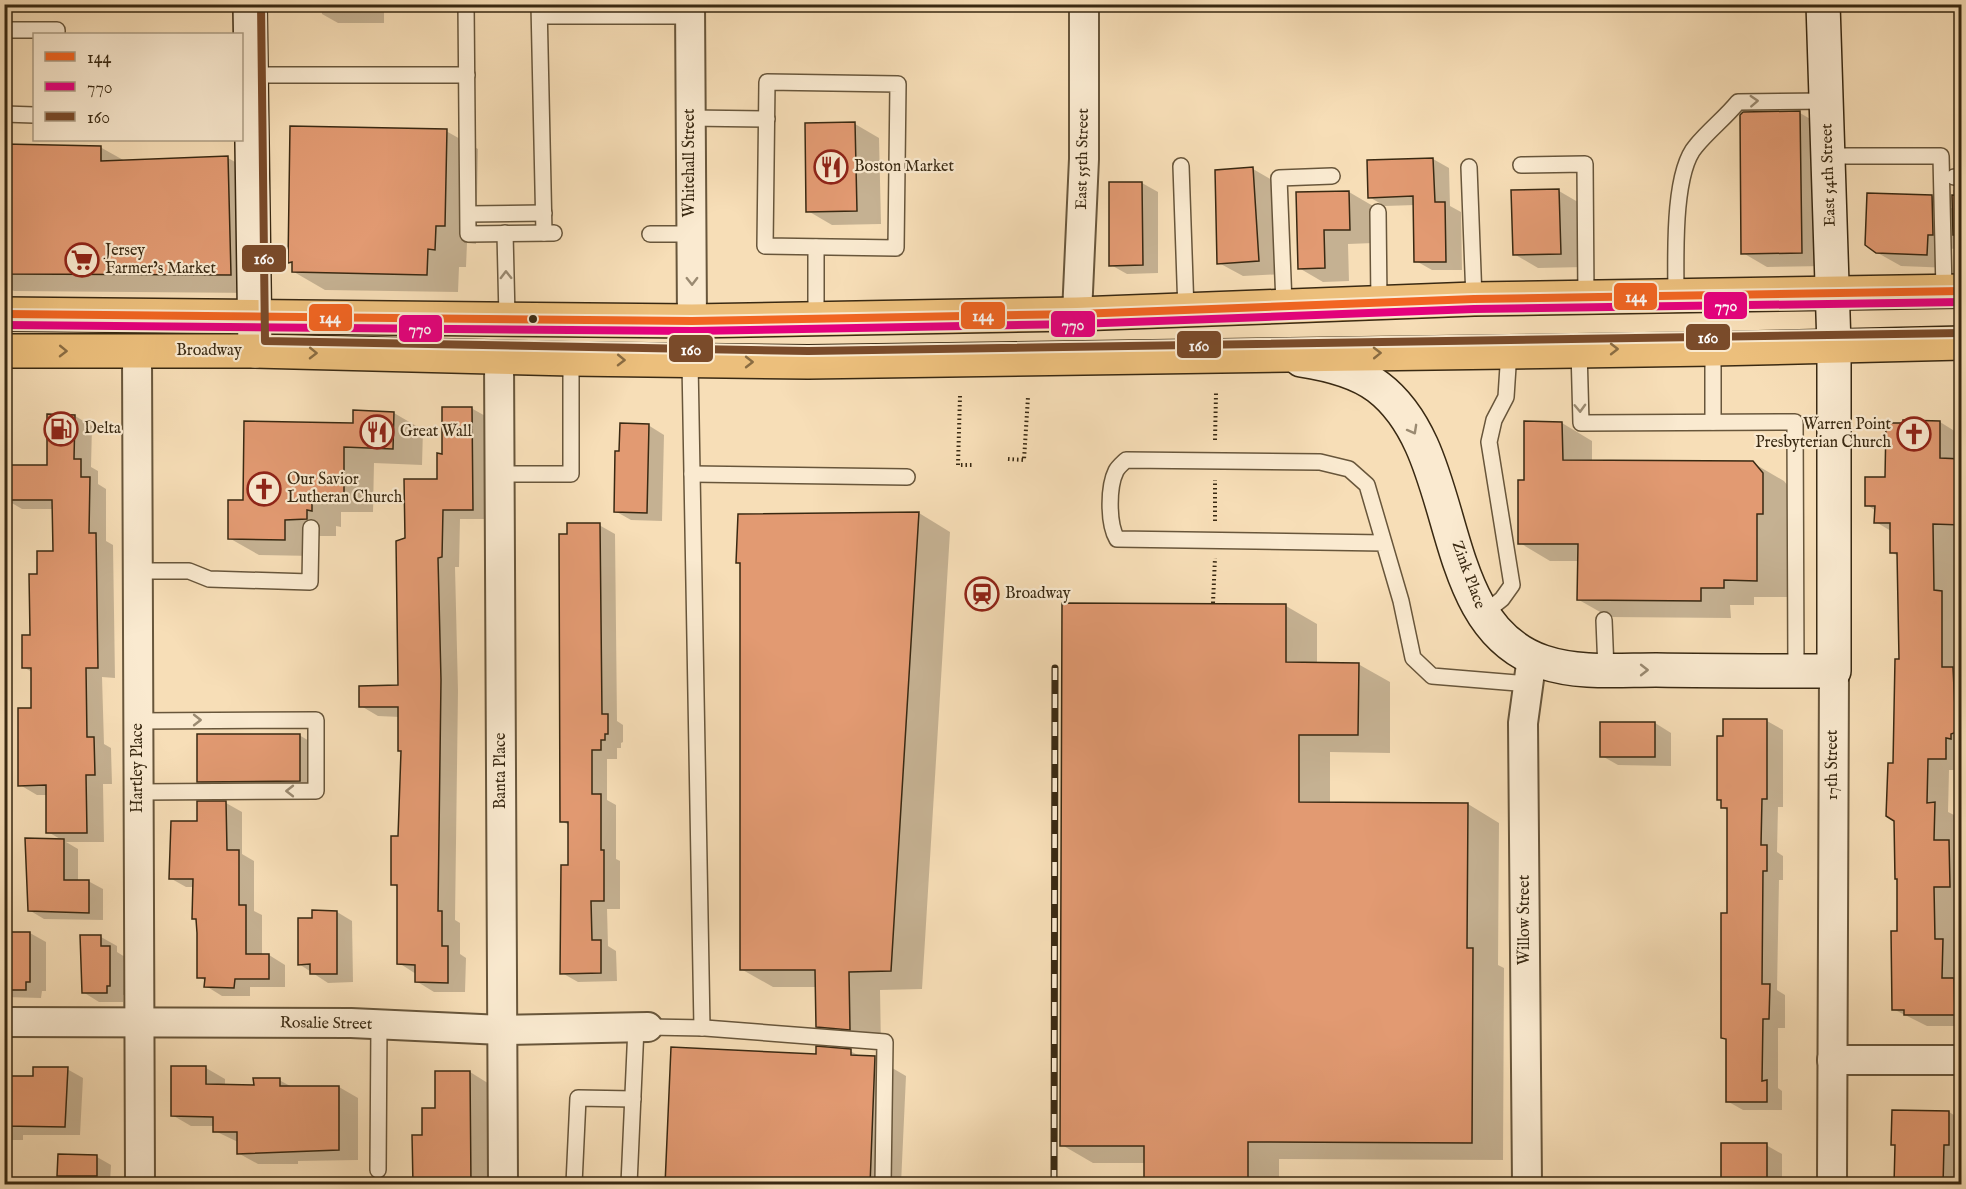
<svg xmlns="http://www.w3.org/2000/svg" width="1966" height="1189" viewBox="0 0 1966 1189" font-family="'IM FELL English',serif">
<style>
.shadow{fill:#0003}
.building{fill:#e29a72;stroke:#392912;stroke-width:1.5}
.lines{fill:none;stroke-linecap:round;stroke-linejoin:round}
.lane-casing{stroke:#68563b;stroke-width:18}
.street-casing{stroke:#68563b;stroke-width:32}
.secondary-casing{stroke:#392912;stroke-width:36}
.primary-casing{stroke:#392912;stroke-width:36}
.path{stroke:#392912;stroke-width:4;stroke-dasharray:1.5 3;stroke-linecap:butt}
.lane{stroke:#faead0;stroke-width:15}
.street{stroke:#faead0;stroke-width:28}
.secondary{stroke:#faead0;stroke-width:33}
.primary{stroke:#ecbf7c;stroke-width:33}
.rail-casing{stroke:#392912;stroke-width:7}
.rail{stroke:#faead0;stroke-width:4.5;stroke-dasharray:14;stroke-linecap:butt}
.bus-1-casing{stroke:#faead0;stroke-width:12}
.bus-2-casing{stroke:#faead0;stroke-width:12}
.bus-3-casing{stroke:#faead0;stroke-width:12}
.bus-1{stroke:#f26522;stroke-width:8}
.bus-2{stroke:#e5007d;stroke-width:8}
.bus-3{stroke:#7a4b2a;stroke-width:8}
.oneway{stroke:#9a8a71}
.oneway2{stroke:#8a6c42}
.bus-dot{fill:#392912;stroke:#faead0;stroke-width:2}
.labels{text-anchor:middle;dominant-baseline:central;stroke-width:4.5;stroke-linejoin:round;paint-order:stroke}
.street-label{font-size:16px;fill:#392912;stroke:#faead0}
.poi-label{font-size:16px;fill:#392912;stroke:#faead0;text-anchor:start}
.line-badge{stroke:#faead0;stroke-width:2}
.badge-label{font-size:16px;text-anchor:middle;font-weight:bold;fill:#fff}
</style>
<rect width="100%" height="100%" fill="#f7deb7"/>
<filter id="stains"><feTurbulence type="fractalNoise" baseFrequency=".00333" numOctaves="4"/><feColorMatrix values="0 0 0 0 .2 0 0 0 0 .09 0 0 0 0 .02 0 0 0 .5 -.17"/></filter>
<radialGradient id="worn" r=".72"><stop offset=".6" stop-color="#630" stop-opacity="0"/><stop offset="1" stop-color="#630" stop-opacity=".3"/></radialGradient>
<!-- shadow -->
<g class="shadow">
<path d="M167,4H199V9H175Z"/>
<path d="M321,4H384V23H338L322,14Z"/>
<path d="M1800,113L1824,127L1826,266L1767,267L1743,253Z"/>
<path d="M806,124H855L879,138L881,224L832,225L808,211Z"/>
<path d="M446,131L478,149L476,244L467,243L466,267H459L458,292L325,290L294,272V264L289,262Z"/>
<path d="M4,146L100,147L125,161L228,158L260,176L262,293L14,291L4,286Z"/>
<path d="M1433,159L1449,168L1450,206L1461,212L1462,270H1432L1416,261L1415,205L1385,206L1369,197Z"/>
<path d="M1253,169L1277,183L1283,274L1243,276L1219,263L1216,209H1219Z"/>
<path d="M1142,183L1158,192V273L1127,274L1111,265Z"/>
<path d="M1953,190H1962V239L1956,236L1957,248L1951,249V268L1901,266L1876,252L1932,196L1953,209Z"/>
<path d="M1559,191L1583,205L1584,267L1538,268L1514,254Z"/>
<path d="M1349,192L1373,206L1374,243L1348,244L1349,281L1323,282L1299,268Z"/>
<path d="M471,408L489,418L490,519H460L459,567H455L458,691L455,920L460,923V954L466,958L465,992H434L416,981V974L399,963V888L392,884L399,837L402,751L400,717L378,716L361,706L399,686L406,539L439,480L444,455Z"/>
<path d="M394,413L423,430L422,465L374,463L373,512H341V527L336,526V536H314V556L259,555L229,538L245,502L354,424Z"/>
<path d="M75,416L92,426L91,467L98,471V484L106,489V541L113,545L115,678L102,677L104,744L111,748L112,784H103L104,842H66L78,849V881H88L103,889V920L44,919L29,910L62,840L48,832V795H37L20,785L33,709L32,672L23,667L32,636L39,575L54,552V509H22L5,499L48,467Z"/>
<path d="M1940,422L1961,435L1962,536H1954L1955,600L1962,604V770H1949L1948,812L1956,816L1955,838H1962V898H1955L1956,948L1962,951V1026H1927L1893,1009L1898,933L1894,765L1900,660L1898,556L1891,552V531L1876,522V511L1867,505L1887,478Z"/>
<path d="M1526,423H1562L1592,441V462L1753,463L1784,481L1793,492V530H1787V597H1754V605H1730L1731,618L1609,617L1579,600V561H1550L1520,543L1526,482Z"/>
<path d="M648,425L664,435L662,521L631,520L615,511L621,452Z"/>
<path d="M919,513L950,532L922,989L880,990L881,1047L849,1044L817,1026V987H773L741,969V565L737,562Z"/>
<path d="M599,525L615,534L617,721L623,725V742L621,743V748H617V759H607V800L616,805V859L620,861V909H607L608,946L616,951L617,981L578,982L562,973L570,867V826L562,821L569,535Z"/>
<path d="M1286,606L1317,624V664H1358L1390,682V753L1330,752V804H1468L1499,823L1498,965L1504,968L1503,1160L1279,1159V1184H1148L1146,1183V1163H1093L1062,1145Z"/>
<path d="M1767,721L1783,730V807H1778L1777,852L1783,856V880H1779L1777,990L1785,995V1028H1778V1088L1782,1091V1110H1743L1727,1101V1040L1723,1038L1728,915V811L1722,807V801L1718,799Z"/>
<path d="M1655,723L1671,733V766L1618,765L1602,756Z"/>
<path d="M299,735L323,749V794L222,795L198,781Z"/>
<path d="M226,803L242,812V854L254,861V911L262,915V955H269L285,965V987H250V996H222L206,986V981L199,977L198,920L194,887H186L170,878L198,822Z"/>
<path d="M337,912L352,921L353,982L328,983L299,964L314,919Z"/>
<path d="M4,933H30L46,942V991H42L41,998L4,997Z"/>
<path d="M101,937L117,946V952L125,957L126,995H123V1002H99L83,992Z"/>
<path d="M850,1051L862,1057L875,1058L906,1076L901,1184H666L818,1055Z"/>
<path d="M206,1068L225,1079V1086H255L279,1080L292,1087H339L358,1098V1160L298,1161V1164H258L238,1153V1142L215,1131V1126H191L172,1115Z"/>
<path d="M67,1069L83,1078L80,1135H23V1140H4V1077H35Z"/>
<path d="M470,1072L499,1090L500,1184H357H414L423,1136L437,1110Z"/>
<path d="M1949,1112L1962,1120L1959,1184H1896Z"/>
<path d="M1766,1145L1782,1154V1184H1723Z"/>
<path d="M59,1156L97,1157L111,1165L110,1184H16L59,1180Z"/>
</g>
<!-- building -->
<g class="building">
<path d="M1800,111L1802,253L1741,254L1740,115L1743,112Z"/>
<path d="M855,122L857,211L806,212L805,123Z"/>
<path d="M290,126L447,129L445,226H436L435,250L428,249L427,275L292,272V262L288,263Z"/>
<path d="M4,144L101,146V161L228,156L231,275L4,274Z"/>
<path d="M1433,158L1435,202H1445L1446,262H1414L1413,196L1368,198L1367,160Z"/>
<path d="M1253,167L1259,261L1217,264L1215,170Z"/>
<path d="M1109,182H1142L1143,265L1109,266Z"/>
<path d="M1559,189L1561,254L1513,255L1511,190Z"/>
<path d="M1349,191L1350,230H1324L1325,268L1298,269L1296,192Z"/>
<path d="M1867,193L1932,195L1933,235H1928L1927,255L1876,253L1865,245Z"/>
<path d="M1952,195L1962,196V235H1953Z"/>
<path d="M442,407H472L473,510H443L442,557L438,558L441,680L438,911H442V946H448V983L415,982V965L397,964V885H391V836H398L401,751H398V707H359V686L398,685L396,541L405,538L404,479H437V453L442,454Z"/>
<path d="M353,410L394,412L393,449L344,447V496H312V511L307,510V519L285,520V540L228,539V500H243L244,421L353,423Z"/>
<path d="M47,414L75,415L74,459H81V477H90L89,533H96L98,668H86L87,737H94L95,775H86L87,833H46V785L18,786V708H31V668H22V635H30L29,574H37V551H53L52,500H4V465H47Z"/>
<path d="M1903,420L1940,421V458L1962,459V525L1933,524L1934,590L1942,591V667H1953L1956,729L1954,733L1951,734V739L1946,738V759H1928L1927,803L1935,802L1934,840H1949L1950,887H1934L1935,939H1943L1942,978H1954L1955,1015H1904V1010H1892L1891,931H1897V879H1895L1894,821L1886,816L1888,763H1893L1895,659H1899L1897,553H1890V523H1874L1875,506H1865V477H1885L1886,423H1903Z"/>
<path d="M1524,421L1562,422L1563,460L1753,461L1763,473V514H1757V581L1724,580V588H1701V601L1577,600L1578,544H1518V480H1524Z"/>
<path d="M620,423L649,424L647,513L614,512L615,451H619Z"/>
<path d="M919,512L891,971L849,972L850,1030L816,1027L815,970H740V563H736L738,514Z"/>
<path d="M567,523H600L602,714H608V734H605V740H601V750H592V794H601V850H604V901H591L592,940H601V973L560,974L561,865H568V822H560L559,534H567Z"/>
<path d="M1062,603L1286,604V662L1359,663L1358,735H1299V802L1468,803L1467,948H1473L1472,1143L1248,1142V1185L1144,1184V1146H1060Z"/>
<path d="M1723,719H1767V799H1762L1761,845H1767V871H1763L1762,984H1770L1769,1019H1763L1762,1081L1767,1080V1102H1726V1039L1721,1038V913H1727V808H1721V800H1717V736H1723Z"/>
<rect x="1600" y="722" width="55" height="35"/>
<path d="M197,734H300V781L197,782Z"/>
<path d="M197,801H226L227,850H239V905H246V954H269V979H235L234,988L204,987L205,978H197V933L196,919H192L193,879H169L171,821H197Z"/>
<path d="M25,838L64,839V880H89V913L28,911Z"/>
<path d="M312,910L337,911V974H310V964L298,965V918H312Z"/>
<path d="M4,932H30V982H26V990H4Z"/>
<path d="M80,935H101V946H110V986H107V993H82Z"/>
<path d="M816,1046L851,1049V1055L875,1056L870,1185H665L671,1047L816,1054Z"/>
<path d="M171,1066H206V1084L254,1085L253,1078H280V1086H339V1150L237,1154V1132H213V1117L171,1116Z"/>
<path d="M33,1067H68L65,1127L4,1126V1076H33Z"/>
<path d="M435,1071H470L471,1185H413L412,1135H422V1108H435Z"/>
<path d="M1892,1110L1949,1111V1145H1944L1943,1185H1894L1895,1145H1891Z"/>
<rect x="1721" y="1143" width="46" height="42"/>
<path d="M58,1154L97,1155V1176H57Z"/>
</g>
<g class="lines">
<defs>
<g id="lane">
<path d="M466,4L468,234L554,233"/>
<path d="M539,4L544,233"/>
<path d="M540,16H690"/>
<path d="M4,30H57V34"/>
<path d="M251,75H467"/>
<path d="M767,82L898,84L896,248L765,246Z"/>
<path d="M4,114L34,115"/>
<path d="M690,118L767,119"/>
<path d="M1828,156H1941L1944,291"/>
<path d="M1521,165L1585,164L1586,298"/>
<path d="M1181,166L1186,311"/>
<path d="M1469,167L1474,299"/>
<path d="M1954,177H1962"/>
<path d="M1378,212L1379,302"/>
<path d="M469,214L544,213"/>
<path d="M505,233L507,317"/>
<path d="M650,234H691"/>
<path d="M816,247V319"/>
<path d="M1676,297C1676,260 1672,173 1696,146C1709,130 1725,118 1738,102L1826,101"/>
<path d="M1284,304L1279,178L1332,176"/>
<path d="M1713,349V422"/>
<path d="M1579,350L1581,423L1795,422L1796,671"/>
<path d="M690,362L702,1028"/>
<path d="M500,474H571V359"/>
<path d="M692,474L907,477"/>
<path d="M1384,543L1117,539C1108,524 1108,487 1116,471C1118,467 1123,463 1126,460L1320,462L1349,469L1367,485L1401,601L1413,658L1432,676L1528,684"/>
<path d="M138,571H189L209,579L310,582L311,528"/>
<path d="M1482,615L1502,599L1512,585L1489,442L1494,420L1506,397L1509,351"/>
<path d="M1604,620L1606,670"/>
<path d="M138,721L316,720V791L138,792"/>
<path d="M648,1027L705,1028L885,1042L883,1184"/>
<path d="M378,1170L379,1024"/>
<path d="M574,1184L578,1098L633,1099"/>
<path d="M629,1184L636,1027"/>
</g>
<g id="street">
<path d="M690,4L692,321"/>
<path d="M1077,314L1084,159V4"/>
<path d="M137,352L140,1184"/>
<path d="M499,358L503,1184"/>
<path d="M4,1022L351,1023L502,1030L648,1027"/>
<path d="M1832,1060H1962"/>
<path d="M1527,1184L1523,723L1532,657"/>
<path d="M1832,1184L1834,671"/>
</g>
<g id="secondary">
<path d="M250,4L255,351"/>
<path d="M1301,360C1327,364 1357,371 1378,387C1465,453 1431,624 1543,662C1579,674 1619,670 1656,670C1715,671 1774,671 1834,671V346L1823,4"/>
</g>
<g id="primary">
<path d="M4,314L692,321L1077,314L1474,299L1962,291"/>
<path d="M4,351H255L571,359L808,362L1713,349L1962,343"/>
</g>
</defs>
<!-- lane casing -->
<use href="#lane" class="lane-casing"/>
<!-- street casing -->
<use href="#street" class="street-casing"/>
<!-- secondary casing -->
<use href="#secondary" class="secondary-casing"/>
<!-- primary casing -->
<use href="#primary" class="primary-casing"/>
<!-- path -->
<g class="path">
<path d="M960,396L958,465H973"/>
<path d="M1215,440L1216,393"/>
<path d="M1008,459L1024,460L1028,397"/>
<path d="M1215,521V480"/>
<path d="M1213,603L1215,558"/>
</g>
<!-- lane -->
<use href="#lane" class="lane"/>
<!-- street -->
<use href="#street" class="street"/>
<!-- secondary -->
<use href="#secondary" class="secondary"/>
<!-- primary -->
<use href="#primary" class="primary"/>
<defs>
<path id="rail" d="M1054,1184L1055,668"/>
</defs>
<!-- rail casing -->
<use href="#rail" class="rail-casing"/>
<!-- rail -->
<use href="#rail" class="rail"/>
<defs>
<path id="bus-1" d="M4,314L692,321L1077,314L1474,299L1962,291"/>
<path id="bus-2" d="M4,325L692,331L1077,324L1474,309L1962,302"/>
<path id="bus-3" d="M261,4L265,341L808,351L1962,333"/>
</defs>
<!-- bus-1 casing -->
<use href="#bus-1" class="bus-1-casing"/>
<!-- bus-2 casing -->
<use href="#bus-2" class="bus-2-casing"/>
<!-- bus-3 casing -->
<use href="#bus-3" class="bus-3-casing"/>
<!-- bus-1 -->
<use href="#bus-1" class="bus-1"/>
<!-- bus-2 -->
<use href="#bus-2" class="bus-2"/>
<!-- bus-3 -->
<use href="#bus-3" class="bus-3"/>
</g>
<!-- one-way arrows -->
<defs><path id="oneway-chevron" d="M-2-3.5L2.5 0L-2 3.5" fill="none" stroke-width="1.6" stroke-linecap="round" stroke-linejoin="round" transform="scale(1.5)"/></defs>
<g class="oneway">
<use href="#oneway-chevron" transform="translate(1754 101) rotate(-3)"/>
<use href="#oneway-chevron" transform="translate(506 275) rotate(-91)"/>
<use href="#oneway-chevron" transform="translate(692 281) rotate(89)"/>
<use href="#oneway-chevron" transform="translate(1580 408) rotate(88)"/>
<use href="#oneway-chevron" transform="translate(1413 430) rotate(61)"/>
<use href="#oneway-chevron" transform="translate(1644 670)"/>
<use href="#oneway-chevron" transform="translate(197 720)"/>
<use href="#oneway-chevron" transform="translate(290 791) rotate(180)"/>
</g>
<g class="oneway2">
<use href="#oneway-chevron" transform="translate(1614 349)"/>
<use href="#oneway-chevron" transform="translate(63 351) rotate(1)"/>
<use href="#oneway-chevron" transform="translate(313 353) rotate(1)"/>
<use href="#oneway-chevron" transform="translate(1377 353) rotate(-1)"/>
<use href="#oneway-chevron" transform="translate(621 360) rotate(1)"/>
<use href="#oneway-chevron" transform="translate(749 362)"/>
</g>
<!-- icons -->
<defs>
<symbol id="restaurant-ring" viewBox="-11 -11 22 22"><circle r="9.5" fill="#faead0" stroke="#8f2418" stroke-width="1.5"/><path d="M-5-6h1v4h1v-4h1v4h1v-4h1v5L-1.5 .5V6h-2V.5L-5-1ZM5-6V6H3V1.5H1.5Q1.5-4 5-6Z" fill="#8f2418"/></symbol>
<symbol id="supermarket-ring" viewBox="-11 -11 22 22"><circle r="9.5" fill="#faead0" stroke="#8f2418" stroke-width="1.5"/><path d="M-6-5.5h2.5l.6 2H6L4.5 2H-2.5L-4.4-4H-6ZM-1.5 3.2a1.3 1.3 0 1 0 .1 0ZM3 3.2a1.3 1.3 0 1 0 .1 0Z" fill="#8f2418"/></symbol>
<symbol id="fuel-ring" viewBox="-11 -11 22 22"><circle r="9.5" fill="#faead0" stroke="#8f2418" stroke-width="1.5"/><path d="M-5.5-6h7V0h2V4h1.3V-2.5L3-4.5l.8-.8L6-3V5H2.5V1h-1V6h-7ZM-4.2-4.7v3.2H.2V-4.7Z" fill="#8f2418"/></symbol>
<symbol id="church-ring" viewBox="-11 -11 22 22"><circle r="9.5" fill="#faead0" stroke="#8f2418" stroke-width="1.5"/><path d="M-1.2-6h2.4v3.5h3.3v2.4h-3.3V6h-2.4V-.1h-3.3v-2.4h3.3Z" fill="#8f2418"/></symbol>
<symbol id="station-ring" viewBox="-11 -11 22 22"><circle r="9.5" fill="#faead0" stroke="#8f2418" stroke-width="1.5"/><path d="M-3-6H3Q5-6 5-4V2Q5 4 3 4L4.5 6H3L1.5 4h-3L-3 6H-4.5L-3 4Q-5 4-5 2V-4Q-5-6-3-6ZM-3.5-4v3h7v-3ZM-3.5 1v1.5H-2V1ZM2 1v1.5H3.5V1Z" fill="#8f2418"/></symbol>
</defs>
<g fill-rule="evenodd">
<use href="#restaurant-ring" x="812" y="148" width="38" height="38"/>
<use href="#supermarket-ring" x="63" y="241" width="38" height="38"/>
<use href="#fuel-ring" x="42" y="410" width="38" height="38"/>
<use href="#restaurant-ring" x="358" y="413" width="38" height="38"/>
<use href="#church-ring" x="1895" y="415" width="38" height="38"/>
<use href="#church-ring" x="245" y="470" width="38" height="38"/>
<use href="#station-ring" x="963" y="575" width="38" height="38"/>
</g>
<!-- markers -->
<circle class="bus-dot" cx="533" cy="319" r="5"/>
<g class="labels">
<!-- street labels -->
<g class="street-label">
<text transform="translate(1083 159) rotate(-89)">East 55th Street</text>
<text transform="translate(690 163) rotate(-90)">Whitehall Street</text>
<text transform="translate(1829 175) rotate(-92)">East 54th Street</text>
<text x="209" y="351">Broadway</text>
<text transform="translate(1468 575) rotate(70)">Zink Place</text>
<text transform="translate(1833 765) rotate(-90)">17th Street</text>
<text transform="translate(138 768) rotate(-90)">Hartley Place</text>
<text transform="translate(501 771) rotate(-90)">Banta Place</text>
<text transform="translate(1525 920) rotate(-90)">Willow Street</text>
<text transform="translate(326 1024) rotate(1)">Rosalie Street</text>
</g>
<!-- poi labels -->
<g class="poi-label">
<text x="854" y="167">Boston Market</text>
<text x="105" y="251">Jersey<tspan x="105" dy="18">Farmer’s Market</tspan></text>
<text x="1891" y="425" text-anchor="end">Warren Point<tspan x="1891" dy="18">Presbyterian Church</tspan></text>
<text x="84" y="429">Delta</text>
<text x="400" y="432">Great Wall</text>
<text x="287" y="480">Our Savior<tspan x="287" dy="18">Lutheran Church</tspan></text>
<text x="1005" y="594">Broadway</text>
</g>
</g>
<g class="line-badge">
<rect x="241" y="244" width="46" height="29" rx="6" fill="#7a4b2a"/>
<rect x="1613" y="282" width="45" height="29" rx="6" fill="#f26522"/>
<rect x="1703" y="291" width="45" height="29" rx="6" fill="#e5007d"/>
<rect x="960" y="301" width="46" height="29" rx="6" fill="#f26522"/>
<rect x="308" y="303" width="45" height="29" rx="6" fill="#f26522"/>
<rect x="1050" y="310" width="46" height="28" rx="6" fill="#e5007d"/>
<rect x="398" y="314" width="45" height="29" rx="6" fill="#e5007d"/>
<rect x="1685" y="323" width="46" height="28" rx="6" fill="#7a4b2a"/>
<rect x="1176" y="330" width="46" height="29" rx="6" fill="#7a4b2a"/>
<rect x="668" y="334" width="46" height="29" rx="6" fill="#7a4b2a"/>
</g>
<g class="badge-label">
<text x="264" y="264">160</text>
<text x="1636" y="302">144</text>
<text x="1726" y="311">770</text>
<text x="983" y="321">144</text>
<text x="330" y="323">144</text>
<text x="1073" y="330">770</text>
<text x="420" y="334">770</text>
<text x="1708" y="343">160</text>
<text x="1199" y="351">160</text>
<text x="691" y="355">160</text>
</g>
<!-- margin -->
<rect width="1966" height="1189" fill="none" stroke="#f7deb7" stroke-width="24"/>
<rect x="6" y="6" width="1954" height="1177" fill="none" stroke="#392912" stroke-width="3"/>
<rect x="12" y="12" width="1942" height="1165" fill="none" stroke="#392912" stroke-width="1.5"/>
<!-- legend -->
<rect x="33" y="33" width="210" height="108" fill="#faead0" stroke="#ad9d84" stroke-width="1.5"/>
<rect x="45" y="52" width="30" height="9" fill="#f26522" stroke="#ad9d84" stroke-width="1.5"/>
<text x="87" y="63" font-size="18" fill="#392912">144</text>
<rect x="45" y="82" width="30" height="9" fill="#e5007d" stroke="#ad9d84" stroke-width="1.5"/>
<text x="87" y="93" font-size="18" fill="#392912">770</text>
<rect x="45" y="112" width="30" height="9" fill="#7a4b2a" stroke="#ad9d84" stroke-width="1.5"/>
<text x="87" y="123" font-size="18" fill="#392912">160</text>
<rect width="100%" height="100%" filter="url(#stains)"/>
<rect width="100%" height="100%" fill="url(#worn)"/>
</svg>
